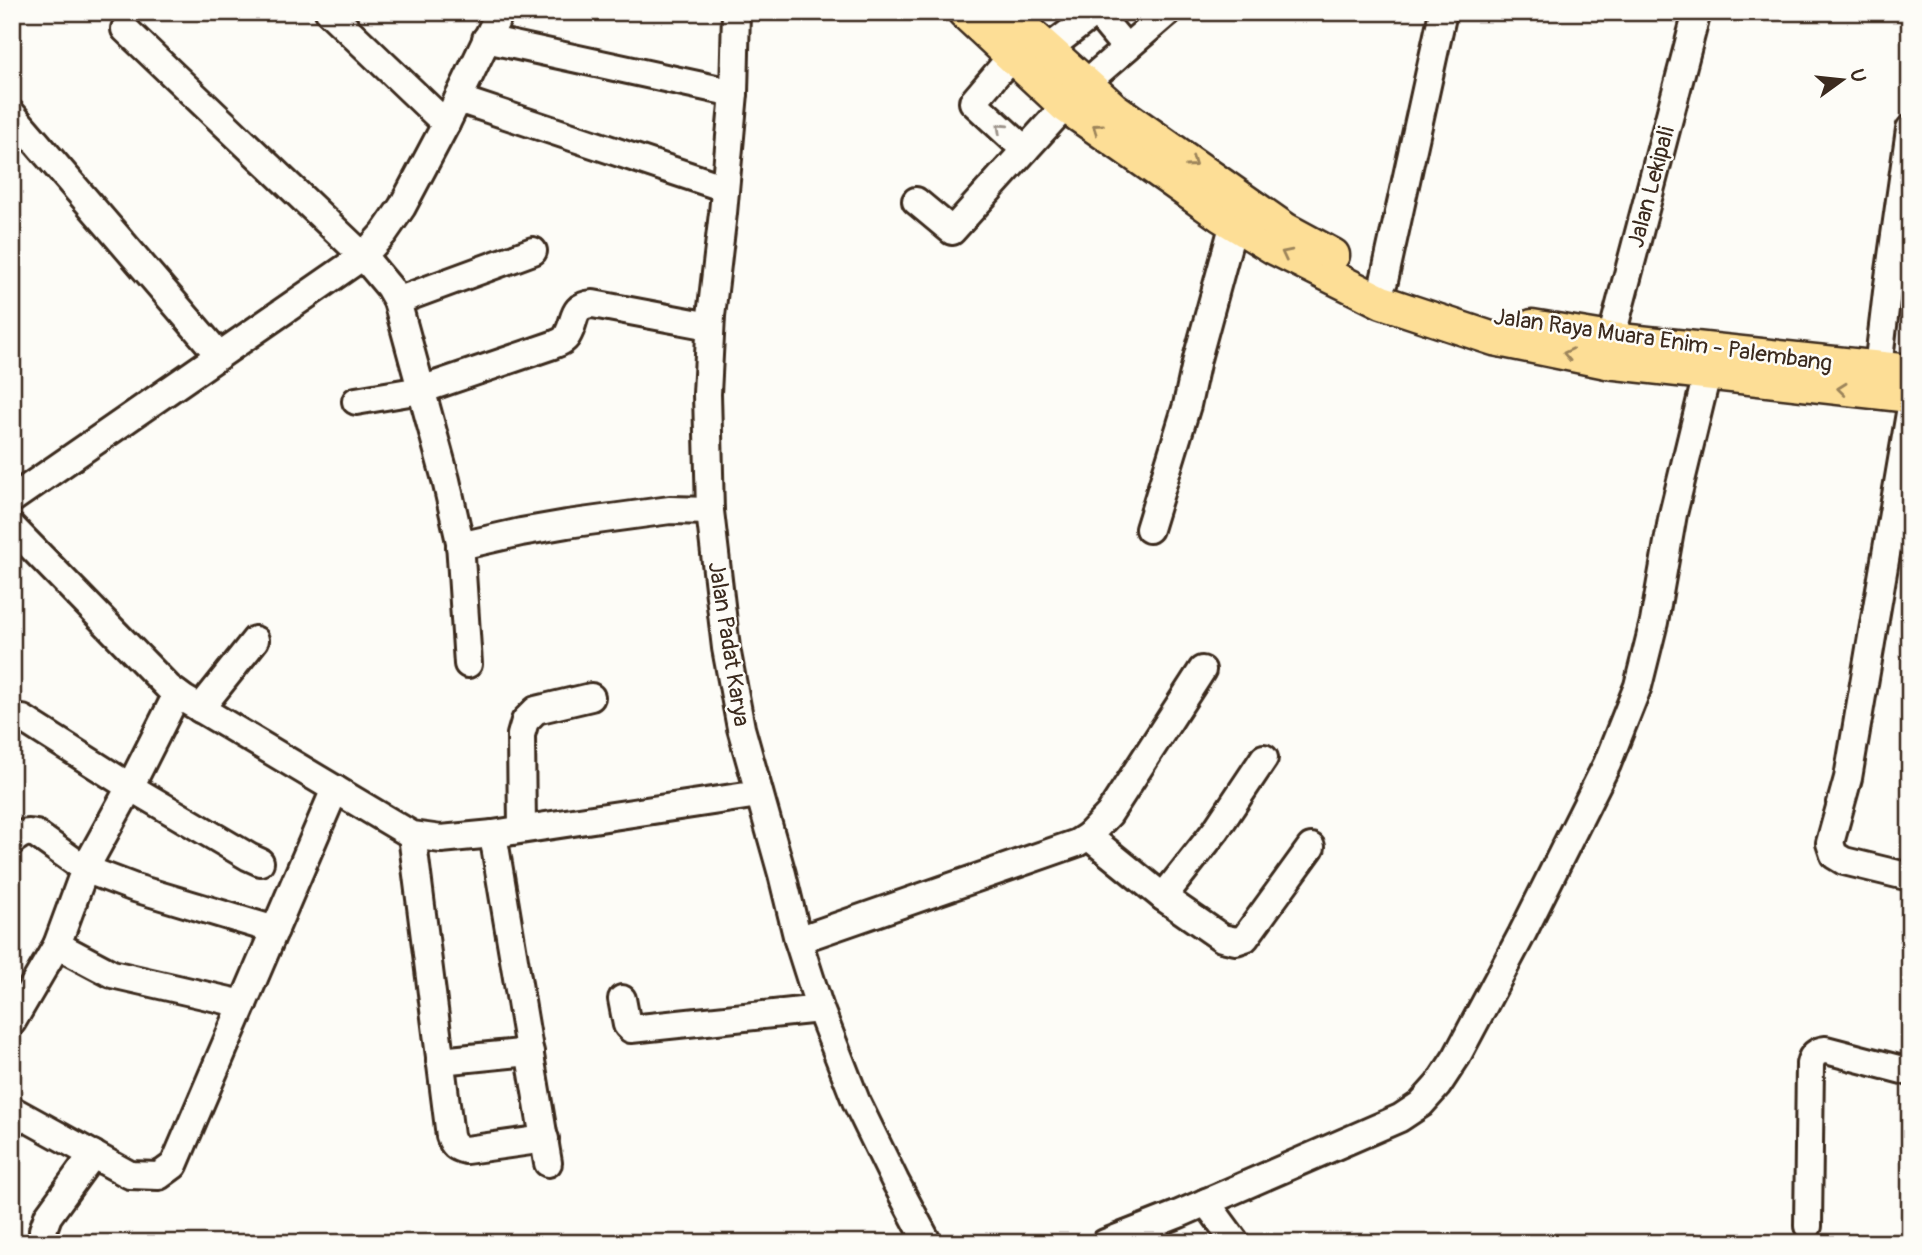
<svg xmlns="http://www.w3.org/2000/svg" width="1922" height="1255" viewBox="0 0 1922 1255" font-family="Pangolin,sans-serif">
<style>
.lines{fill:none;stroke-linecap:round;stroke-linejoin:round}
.minor-casing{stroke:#3b2a1e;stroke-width:32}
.major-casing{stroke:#3b2a1e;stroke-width:37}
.minor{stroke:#fdfcf7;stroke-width:26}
.major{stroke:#fdde96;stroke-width:32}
.oneway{stroke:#9c938a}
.oneway2{stroke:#9c845a}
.labels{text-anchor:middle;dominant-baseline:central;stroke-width:5;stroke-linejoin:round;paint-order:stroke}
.street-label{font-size:23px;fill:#3b2a1e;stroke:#fdfcf7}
</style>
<rect width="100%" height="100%" fill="#fdfcf7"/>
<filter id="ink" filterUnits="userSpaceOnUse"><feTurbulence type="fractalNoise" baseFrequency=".0143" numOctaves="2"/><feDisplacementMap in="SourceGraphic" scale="14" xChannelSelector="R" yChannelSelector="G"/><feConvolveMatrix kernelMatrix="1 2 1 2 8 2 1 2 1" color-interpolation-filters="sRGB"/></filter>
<g filter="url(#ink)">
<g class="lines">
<defs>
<g id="minor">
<path d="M329,12L446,124"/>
<path d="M736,12L734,93L723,213L711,316L707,394L710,511L726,648L741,728L782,874L798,940L820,1009L856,1101L895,1181L928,1243"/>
<path d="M1096,12L1126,48"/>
<path d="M125,29L363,256L389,287L397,301L446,480L460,542L468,664"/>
<path d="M486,39L734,93"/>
<path d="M1048,49L1096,12"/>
<path d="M1012,56L973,102L1025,150L1086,83L1168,12"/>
<path d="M458,99L725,188"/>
<path d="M12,114L219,355"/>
<path d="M916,201L952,231L1025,150"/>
<path d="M1384,281L1443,12"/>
<path d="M397,301L533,251"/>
<path d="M1608,357L1611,339L1697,12"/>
<path d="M1878,368L1887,292L1910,129"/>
<path d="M356,401L421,390L553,345C558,343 564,341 567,336C577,320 570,306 593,304L710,326"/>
<path d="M1910,413L1848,778L1830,843L1834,855L1844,861L1910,877"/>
<path d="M12,499L363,256L384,233L402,207L446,124L500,12"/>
<path d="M12,527L169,688L184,699L412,835L441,839L493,834L759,794"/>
<path d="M1149,529L1187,405L1197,359L1234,223"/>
<path d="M460,546L521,532L567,524L670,510L710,511"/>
<path d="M200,709L255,640"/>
<path d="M23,719L130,787L249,857L260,862"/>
<path d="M522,829L521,735L525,721L536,710L591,697"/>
<path d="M493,834L548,1163"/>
<path d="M412,835L450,1136C453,1145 456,1148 466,1150L545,1139"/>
<path d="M1088,836L1163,897L1216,830L1264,758"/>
<path d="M12,841C21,834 25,831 36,834L85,869L135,888L275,930"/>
<path d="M1163,897L1222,938L1236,941L1245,938L1311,847"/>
<path d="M798,940L1077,843L1088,836L1109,814L1202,670"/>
<path d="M57,945L112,974L243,1004"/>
<path d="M622,999L627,1025L631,1029L820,1009"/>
<path d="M12,1022L57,945L85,869L130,787L177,694"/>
<path d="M440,1061L530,1052"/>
<path d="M12,1110L130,1175L159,1176L174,1165L335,789"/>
<path d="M1206,1202L1236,1243"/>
<path d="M1808,1226L1810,1064C1812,1055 1816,1051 1826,1050L1910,1072"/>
<path d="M43,1243V1230L48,1216L93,1154"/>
<path d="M1105,1243L1179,1214L1400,1118L1421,1104L1438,1085L1457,1056L1522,934L1607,764L1638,686L1654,622L1673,514L1707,374"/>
</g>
<g id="major">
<path d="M964,12L1065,106L1168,178L1220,215L1274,248L1382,302L1494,339L1607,362L1910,396"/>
<path d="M1006,12L1113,108L1285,229L1333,255"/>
<path d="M1532,326L1611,339L1910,371"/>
</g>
</defs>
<!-- minor casing -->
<use href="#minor" class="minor-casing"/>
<!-- major casing -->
<use href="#major" class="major-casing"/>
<!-- minor -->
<use href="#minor" class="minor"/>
<!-- major -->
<use href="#major" class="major"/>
</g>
<!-- one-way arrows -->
<defs><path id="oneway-chevron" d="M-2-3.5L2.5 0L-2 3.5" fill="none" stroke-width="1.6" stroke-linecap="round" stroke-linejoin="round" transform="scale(1.75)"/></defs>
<use class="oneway" href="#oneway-chevron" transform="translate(1001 128) rotate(-137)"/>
<g class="oneway2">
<use href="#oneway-chevron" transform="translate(1097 128) rotate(-145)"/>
<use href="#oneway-chevron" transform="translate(1192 163) rotate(35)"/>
<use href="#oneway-chevron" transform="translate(1286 254) rotate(-153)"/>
<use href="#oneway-chevron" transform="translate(1568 354) rotate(-168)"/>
<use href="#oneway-chevron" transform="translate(1842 389) rotate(-174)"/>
</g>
</g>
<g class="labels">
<!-- street labels -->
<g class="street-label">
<text transform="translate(1651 187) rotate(-75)">Jalan Lekipali</text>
<text transform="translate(1663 340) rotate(8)">Jalan Raya Muara Enim - Palembang</text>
<text transform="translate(729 644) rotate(81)">Jalan Padat Karya</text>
</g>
</g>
<!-- margin -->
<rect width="1922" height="1255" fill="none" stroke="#fdfcf7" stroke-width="42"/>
<rect x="21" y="21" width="1880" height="1213" fill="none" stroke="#3b2a1e" stroke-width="2.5" filter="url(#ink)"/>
<!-- north arrow -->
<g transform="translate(1842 80) rotate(75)" stroke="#fdfcf7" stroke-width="5" paint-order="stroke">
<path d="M0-5L12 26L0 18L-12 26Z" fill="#3b2a1e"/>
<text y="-10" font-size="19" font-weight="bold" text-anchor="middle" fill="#3b2a1e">U</text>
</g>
</svg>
